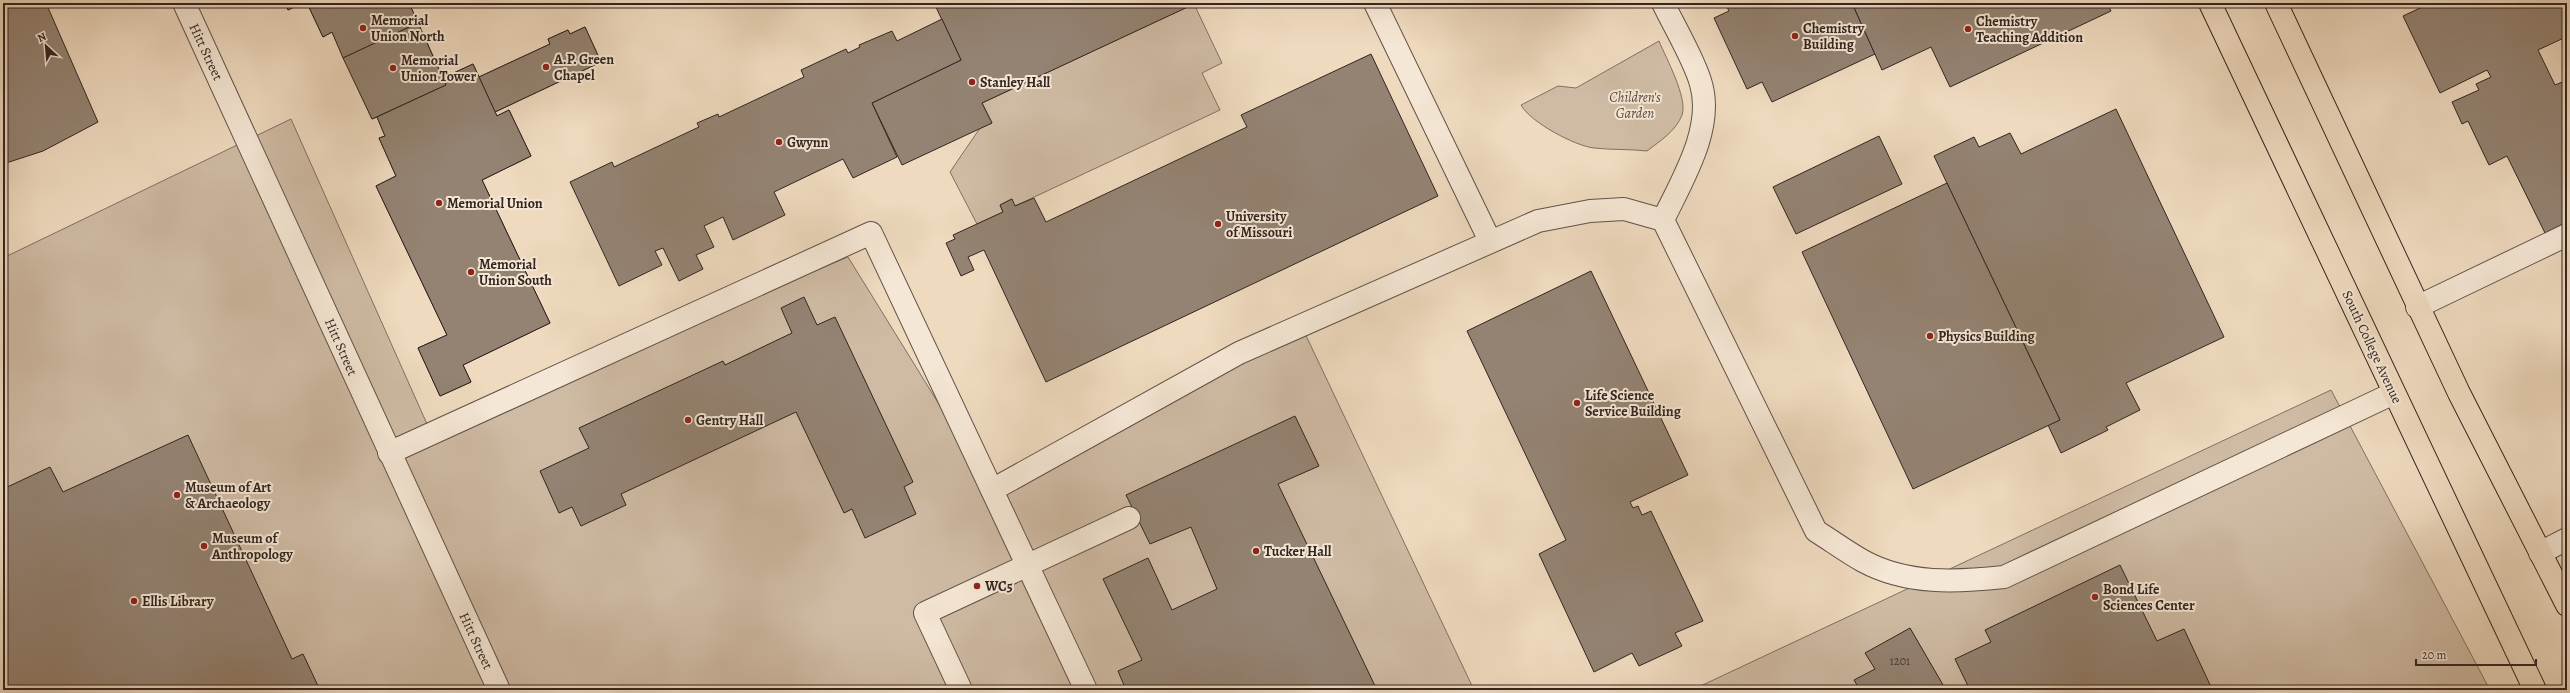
<svg xmlns="http://www.w3.org/2000/svg" width="2570" height="693" viewBox="0 0 2570 693" font-family="Alegreya,serif">
<style>
.green{fill:#cfbba4;stroke:#807062}
.building{fill:#948373;stroke:#322520}
.lines{fill:none;stroke-linecap:round;stroke-linejoin:round}
.minor-casing{stroke:#615248;stroke-width:24}
.major-casing{stroke:#322520;stroke-width:24}
.minor{stroke:#f5e7d5;stroke-width:22}
.major{stroke:#efdabf;stroke-width:22}
.poi-dot{fill:#8f2418;stroke:#f5e7d5;stroke-width:1.5}
.labels{text-anchor:middle;dominant-baseline:central;stroke-width:4;stroke-linejoin:round;paint-order:stroke}
.number-label{font-size:12px;fill:#4a3c35}
.poi-label{font-size:14px;font-weight:bold;fill:#322520;stroke:#f5e7d5;text-anchor:start}
.street-label{font-size:14px;fill:#322520;stroke:#f5e7d5}
.park-label{font-size:14px;font-style:italic;fill:#594a41;stroke:#f5e7d5}
</style>
<rect width="100%" height="100%" fill="#efdabf"/>
<filter id="stains"><feTurbulence type="fractalNoise" baseFrequency=".005" numOctaves="4"/><feColorMatrix values="0 0 0 0 .2 0 0 0 0 .09 0 0 0 0 .02 0 0 0 .5 -.17"/></filter>
<radialGradient id="worn" r=".72"><stop offset=".6" stop-color="#630" stop-opacity="0"/><stop offset="1" stop-color="#630" stop-opacity=".3"/></radialGradient>
<!-- green -->
<g class="green">
<path d="M1194,4L1222,63L1202,73L1220,110L1015,206L1011,199L1000,205L1003,212L977,224L950,172L980,128L992,123L982,103Z"/>
<path d="M1659,41C1666,58 1688,98 1682,115C1676,131 1660,141 1647,151C1630,149 1612,150 1594,148C1575,146 1530,122 1521,105L1558,86L1576,88Z"/>
<path d="M291,119L431,433L848,257L992,490L1301,325L1474,690H3V258Z"/>
<path d="M2331,390L2490,690H1692Z"/>
</g>
<!-- building -->
<g class="building">
<path d="M3,3H46L98,122L43,151L3,164Z"/>
<path d="M285,3H302L288,10Z"/>
<path d="M285,3H302L288,10Z"/>
<path d="M307,3H409L443,78L473,64L479,77L550,44L548,39L568,30L570,34L585,27L601,62L495,112L497,116L509,110L531,156L482,180L550,323L463,365L471,382L440,396L418,348L447,335L376,186L396,176L379,138L385,136L377,117L372,119L332,32L323,37Z"/>
<path d="M307,3H409L418,23L343,58L332,32L323,37Z"/>
<path d="M934,3H1194V4L982,103L992,123L902,165L872,103L961,60Z"/>
<path d="M1725,3H1852L1875,54L1772,102L1762,82L1747,89L1714,18L1729,11Z"/>
<path d="M1852,3H2107L2111,11L1950,87L1931,47L1882,70Z"/>
<path d="M2431,3H2567V38L2566,37L2538,50L2555,85L2567,80V222L2545,233L2507,156L2489,165L2468,121L2462,124L2452,102L2479,90L2476,84L2491,77L2487,70L2440,93L2403,16Z"/>
<path d="M942,19L961,60L872,103L897,157L853,178L843,159L774,192L785,215L733,240L723,217L704,226L714,247L696,255L703,269L679,281L663,248L655,251L662,265L619,286L570,182L612,162L614,167L699,127L697,123L718,114L719,117L804,77L801,70L846,49L848,53L860,47L859,45L892,31L897,41Z"/>
<path d="M418,23L446,85L372,119L343,58Z"/>
<path d="M585,27L601,62L495,112L479,77L550,44L548,39L568,30L570,34Z"/>
<path d="M1371,54L1438,196L1046,382L984,250L968,257L974,270L961,276L946,243L955,239L953,235L1003,212L1000,205L1012,199L1015,206L1034,198L1046,222L1247,127L1241,115Z"/>
<path d="M473,64L497,116L509,110L531,156L482,180L550,323L463,365L471,382L440,396L418,348L447,335L376,186L396,176L379,138L385,136L377,117L446,85L443,78Z"/>
<path d="M2116,109L2224,337L2126,383L2140,410L2106,427L2108,430L2061,453L2048,425L2060,420L1934,156L1974,137L1979,147L2010,133L2021,154Z"/>
<path d="M1879,136L1902,184L1796,234L1773,187Z"/>
<path d="M1947,183L2060,420L1913,489L1802,252Z"/>
<path d="M1591,271L1688,475L1630,502L1633,508L1638,506L1642,515L1651,511L1703,621L1675,633L1682,646L1639,666L1632,653L1594,672L1539,554L1566,540L1467,331Z"/>
<path d="M804,297L817,325L835,317L913,482L904,487L916,514L865,538L852,509L844,513L796,412L621,494L626,505L581,526L572,507L559,513L540,471L589,448L579,428L723,361L725,365L792,333L781,308Z"/>
<path d="M1295,416L1319,466L1278,484L1377,690H1126L1118,671L1142,660L1103,579L1148,558L1172,610L1217,589L1191,527L1150,544L1126,495Z"/>
<path d="M188,435L292,659L303,654L320,690H3V489L50,467L63,492Z"/>
<path d="M2120,565L2157,641L2184,629L2212,689L1959,690L1968,686L1955,659L1991,642L1985,630Z"/>
<path d="M1910,628L1946,690H1860L1854,680L1875,669L1865,653Z"/>
</g>
<g class="lines">
<defs>
<g id="minor">
<path d="M184,3L499,690"/>
<path d="M1375,3L1490,241"/>
<path d="M1663,220C1682,180 1714,129 1701,84C1695,61 1674,26 1663,3"/>
<path d="M2417,307L2567,235"/>
<path d="M389,453L871,233L1086,690"/>
<path d="M992,490L1239,353L1538,221L1590,211L1624,209L1663,220L1816,531C1832,541 1847,552 1863,561C1907,585 1957,582 2004,577L2394,393"/>
<path d="M2540,553L2567,539"/>
<path d="M961,690L925,613L1129,518"/>
</g>
<g id="major">
<path d="M2210,3L2535,690"/>
<path d="M2276,3L2459,393L2567,605"/>
</g>
</defs>
<!-- minor casing -->
<use href="#minor" class="minor-casing"/>
<!-- major casing -->
<use href="#major" class="major-casing"/>
<!-- minor -->
<use href="#minor" class="minor"/>
<!-- major -->
<use href="#major" class="major"/>
</g>
<!-- markers -->
<g class="poi-dot">
<circle cx="363" cy="28" r="4"/>
<circle cx="1968" cy="29" r="4"/>
<circle cx="1795" cy="36" r="4"/>
<circle cx="546" cy="67" r="4"/>
<circle cx="393" cy="68" r="4"/>
<circle cx="972" cy="82" r="4"/>
<circle cx="779" cy="142" r="4"/>
<circle cx="439" cy="203" r="4"/>
<circle cx="1218" cy="224" r="4"/>
<circle cx="471" cy="272" r="4"/>
<circle cx="1930" cy="336" r="4"/>
<circle cx="1577" cy="403" r="4"/>
<circle cx="688" cy="420" r="4"/>
<circle cx="177" cy="495" r="4"/>
<circle cx="204" cy="546" r="4"/>
<circle cx="1256" cy="551" r="4"/>
<circle cx="977" cy="586" r="4"/>
<circle cx="2095" cy="597" r="4"/>
<circle cx="134" cy="601" r="4"/>
</g>
<g class="labels">
<!-- number labels -->
<g class="number-label">
<text x="1900" y="661">1201</text>
</g>
<!-- poi labels -->
<g class="poi-label">
<text x="371" y="20">Memorial<tspan x="371" dy="16">Union North</tspan></text>
<text x="1976" y="21">Chemistry<tspan x="1976" dy="16">Teaching Addition</tspan></text>
<text x="1803" y="28">Chemistry<tspan x="1803" dy="16">Building</tspan></text>
<text x="554" y="59">A.P. Green<tspan x="554" dy="16">Chapel</tspan></text>
<text x="401" y="60">Memorial<tspan x="401" dy="16">Union Tower</tspan></text>
<text x="980" y="82">Stanley Hall</text>
<text x="787" y="142">Gwynn</text>
<text x="447" y="203">Memorial Union</text>
<text x="1226" y="216">University<tspan x="1226" dy="16">of Missouri</tspan></text>
<text x="479" y="264">Memorial<tspan x="479" dy="16">Union South</tspan></text>
<text x="1938" y="336">Physics Building</text>
<text x="1585" y="395">Life Science<tspan x="1585" dy="16">Service Building</tspan></text>
<text x="696" y="420">Gentry Hall</text>
<text x="185" y="487">Museum of Art<tspan x="185" dy="16">&amp; Archaeology</tspan></text>
<text x="212" y="538">Museum of<tspan x="212" dy="16">Anthropology</tspan></text>
<text x="1264" y="551">Tucker Hall</text>
<text x="985" y="586">WC5</text>
<text x="2103" y="589">Bond Life<tspan x="2103" dy="16">Sciences Center</tspan></text>
<text x="142" y="601">Ellis Library</text>
</g>
<!-- street labels -->
<g class="street-label">
<text transform="translate(206 52) rotate(65)">Hitt Street</text>
<text transform="translate(341 347) rotate(66)">Hitt Street</text>
<text transform="translate(2372 347) rotate(65)">South College Avenue</text>
<text transform="translate(476 641) rotate(65)">Hitt Street</text>
</g>
<!-- park labels -->
<g class="park-label">
<text x="1635" y="97">Children's<tspan x="1635" dy="16">Garden</tspan></text>
</g>
</g>
<!-- margin -->
<rect width="2570" height="693" fill="none" stroke="#efdabf" stroke-width="16"/>
<rect x="4" y="4" width="2562" height="685" fill="none" stroke="#322520" stroke-width="2"/>
<rect x="8" y="8" width="2554" height="677" fill="none" stroke="#322520"/>
<!-- north arrow -->
<g transform="translate(46 46) rotate(334)" stroke="#f5e7d5" stroke-width="3" paint-order="stroke">
<path d="M0-3L7 15L0 10L-7 15Z" fill="#322520"/>
<text y="-6" font-size="11" font-weight="bold" text-anchor="middle" fill="#322520">N</text>
</g>
<!-- scale -->
<path d="M2416 659v6h120v-6" fill="none" stroke="#322520" stroke-width="2"/>
<text x="2422" y="659" font-size="12" fill="#322520" stroke="#f5e7d5" stroke-width="3" paint-order="stroke">20 m</text>
<rect width="100%" height="100%" filter="url(#stains)"/>
<rect width="100%" height="100%" fill="url(#worn)"/>
</svg>
